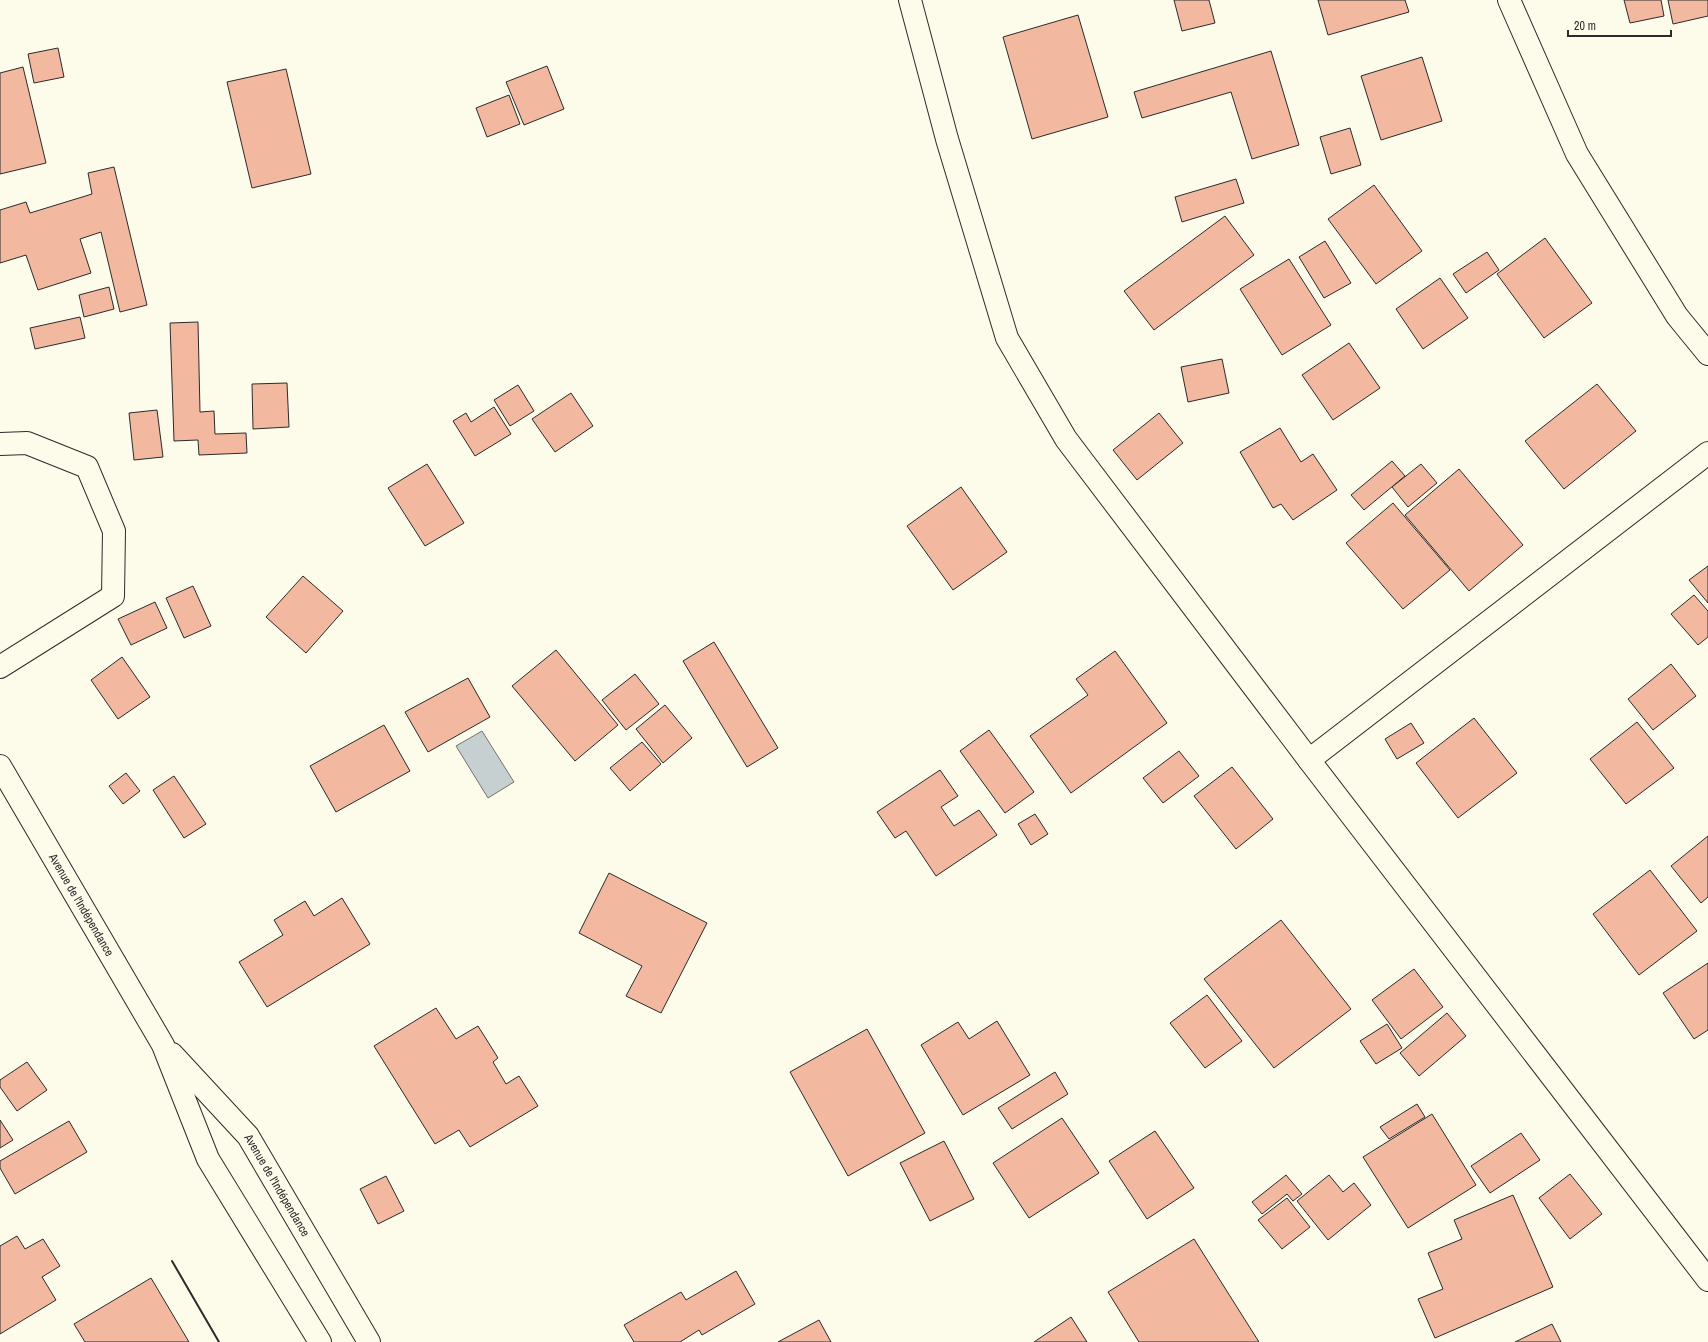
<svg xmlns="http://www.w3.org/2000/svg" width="1708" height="1342" viewBox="0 0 1708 1342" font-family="'Archivo Narrow',sans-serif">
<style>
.water{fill:#c7d0d0;stroke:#74746e}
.building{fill:#f2b8a0;stroke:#2b2b2b}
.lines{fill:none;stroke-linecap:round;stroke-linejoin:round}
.minor-casing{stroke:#2b2b2b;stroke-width:24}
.major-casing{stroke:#2b2b2b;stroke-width:24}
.minor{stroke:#fdfbea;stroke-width:22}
.major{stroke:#fdfbea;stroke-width:22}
.wall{stroke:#2b2b2b;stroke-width:2}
.labels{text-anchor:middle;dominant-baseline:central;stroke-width:3;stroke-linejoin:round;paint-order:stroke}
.street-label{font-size:12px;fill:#2b2b2b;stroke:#fdfbea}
</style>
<rect width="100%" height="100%" fill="#fdfbea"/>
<!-- water -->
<path class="water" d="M482,731L514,782L488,798L456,746Z"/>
<!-- building -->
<g class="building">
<path d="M1174,0H1209L1215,23L1182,31Z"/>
<path d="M1318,0H1405L1409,12L1328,35Z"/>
<path d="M1624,0H1661L1664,16L1630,23Z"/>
<path d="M1668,0H1708V16L1673,24Z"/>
<path d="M1078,15L1108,117L1032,139L1003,37Z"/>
<path d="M58,48L64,77L34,83L28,54Z"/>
<path d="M1271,51L1299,145L1252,159L1231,92L1142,118L1134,92Z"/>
<path d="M1422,57L1442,121L1381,140L1361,76Z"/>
<path d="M547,66L564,109L524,125L506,82Z"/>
<path d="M23,67L46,163L0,174V73Z"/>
<path d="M286,69L311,174L252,188L227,82Z"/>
<path d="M509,95L520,124L487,137L476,108Z"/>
<path d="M1350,128L1361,165L1331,174L1320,137Z"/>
<path d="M114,167L147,305L120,312L101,232L80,239L91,273L38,290L26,255L0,263V210L26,202L30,213L92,194L88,173Z"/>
<path d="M1236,179L1244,203L1182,222L1175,197Z"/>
<path d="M1374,185L1422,251L1376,284L1328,219Z"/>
<path d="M1225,216L1254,255L1154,330L1124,291Z"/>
<path d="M1545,238L1592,303L1544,338L1497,274Z"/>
<path d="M1325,241L1351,283L1324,298L1299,257Z"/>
<path d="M1487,252L1499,270L1466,293L1453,274Z"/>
<path d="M1289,259L1331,325L1282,355L1240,289Z"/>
<path d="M1440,278L1468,318L1423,349L1396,309Z"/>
<path d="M109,287L114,309L84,317L79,295Z"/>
<path d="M80,317L85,338L35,349L30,328Z"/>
<path d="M198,322L200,412L214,411L215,434L246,433L247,453L199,455L198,440L174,441L170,323Z"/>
<path d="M1349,343L1380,388L1333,420L1302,375Z"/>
<path d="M1222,359L1229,393L1188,402L1181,367Z"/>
<path d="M287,383L289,427L253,429L252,384Z"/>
<path d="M1597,384L1636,431L1564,489L1525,441Z"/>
<path d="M518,385L534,411L510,426L494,400Z"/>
<path d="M571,393L593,426L555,452L532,419Z"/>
<path d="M494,407L511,434L475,456L453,421L466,413L471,422Z"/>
<path d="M157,410L163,457L134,460L129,413Z"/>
<path d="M1159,413L1183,443L1137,480L1113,450Z"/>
<path d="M1280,428L1301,462L1313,454L1337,490L1293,520L1281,504L1273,508L1240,452Z"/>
<path d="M1392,461L1405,476L1364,510L1351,495Z"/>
<path d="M427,464L464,523L425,546L388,488Z"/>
<path d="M1421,464L1437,483L1408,507L1392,487Z"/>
<path d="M1459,469L1523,545L1469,591L1405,515Z"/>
<path d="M961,487L1007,552L953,590L907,526Z"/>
<path d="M1393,503L1450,570L1403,609L1346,543Z"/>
<path d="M1708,566V603L1689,580Z"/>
<path d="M303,576L343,611L306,653L266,617Z"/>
<path d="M193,586L211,626L184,638L166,598Z"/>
<path d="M1694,595L1708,611V637L1698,645L1671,614Z"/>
<path d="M155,602L167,628L131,645L118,619Z"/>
<path d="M714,642L778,748L747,767L683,661Z"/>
<path d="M556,650L618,725L575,761L512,686Z"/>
<path d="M1115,651L1167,723L1071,793L1030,736L1088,695L1076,679Z"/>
<path d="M122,657L150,697L118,719L91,680Z"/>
<path d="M1671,664L1696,696L1653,730L1628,699Z"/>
<path d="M635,674L659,704L626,730L602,700Z"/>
<path d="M468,678L490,717L428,752L405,712Z"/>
<path d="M665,705L692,738L663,763L636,729Z"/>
<path d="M1474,718L1517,773L1458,818L1416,763Z"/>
<path d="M1637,722L1674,768L1626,804L1590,759Z"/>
<path d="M1411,723L1424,743L1397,759L1385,739Z"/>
<path d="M384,725L410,771L336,812L310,766Z"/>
<path d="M989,730L1034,792L1005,813L960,751Z"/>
<path d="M642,742L661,764L630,791L610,768Z"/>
<path d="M1179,751L1199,776L1163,803L1143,778Z"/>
<path d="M1232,767L1273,819L1236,849L1194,796Z"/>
<path d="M940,770L958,796L941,807L954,826L979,810L997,835L936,876L906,831L895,838L877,812Z"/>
<path d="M126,773L140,791L123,804L109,786Z"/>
<path d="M174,776L206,824L184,838L153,790Z"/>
<path d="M1035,814L1048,834L1031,845L1018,824Z"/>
<path d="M1708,836V897L1701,903L1671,866Z"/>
<path d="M1650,870L1697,931L1639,975L1593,914Z"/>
<path d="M609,873L707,923L661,1013L626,996L642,966L579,933Z"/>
<path d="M342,898L370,944L267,1007L239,962L283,935L274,920L305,901L314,916Z"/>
<path d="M1281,920L1351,1009L1274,1068L1204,979Z"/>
<path d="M1708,963V1030L1694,1039L1663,993Z"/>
<path d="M1414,969L1443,1007L1401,1039L1372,1000Z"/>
<path d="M1207,995L1242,1041L1205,1068L1170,1023Z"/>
<path d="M436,1008L456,1039L478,1026L498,1058L493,1062L506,1084L519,1076L538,1106L470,1147L459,1130L435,1144L374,1046Z"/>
<path d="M1447,1013L1466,1036L1419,1076L1400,1053Z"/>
<path d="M997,1021L1030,1075L963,1115L921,1045L958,1022L969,1039Z"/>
<path d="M1387,1024L1402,1048L1376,1064L1360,1041Z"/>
<path d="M867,1029L925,1133L848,1176L790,1072Z"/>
<path d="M27,1062L47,1090L17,1111L0,1087V1080Z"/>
<path d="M1055,1072L1068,1094L1012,1129L998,1108Z"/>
<path d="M1417,1104L1425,1117L1389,1139L1380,1127Z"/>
<path d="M1432,1114L1476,1185L1408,1228L1363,1157Z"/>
<path d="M1062,1118L1099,1173L1029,1218L993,1163Z"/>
<path d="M0,1120L13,1140L0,1148Z"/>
<path d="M69,1121L87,1152L15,1194L0,1168V1161Z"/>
<path d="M1155,1131L1194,1188L1147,1219L1109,1161Z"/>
<path d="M1521,1133L1540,1160L1490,1193L1471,1166Z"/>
<path d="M944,1141L974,1199L930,1221L900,1163Z"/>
<path d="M1570,1174L1602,1214L1570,1239L1539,1198Z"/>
<path d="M1286,1175L1302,1194L1293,1201L1287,1194L1262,1214L1252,1202Z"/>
<path d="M1329,1175L1343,1192L1354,1183L1371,1205L1328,1240L1297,1201Z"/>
<path d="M386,1176L404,1211L378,1224L360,1189Z"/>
<path d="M1513,1195L1553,1287L1435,1338L1418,1299L1443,1289L1428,1253L1462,1239L1454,1220Z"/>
<path d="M1287,1198L1310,1227L1282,1249L1258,1220Z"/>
<path d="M17,1236L25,1249L43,1239L60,1266L42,1277L56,1300L0,1334V1246Z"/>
<path d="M1194,1239L1259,1342H1139L1108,1292Z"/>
<path d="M736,1271L755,1304L702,1335L699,1330L680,1342H634L624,1325L681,1292L686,1300Z"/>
<path d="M151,1278L189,1342H85L74,1324Z"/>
<path d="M1071,1317L1087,1342H1034Z"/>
<path d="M819,1320L831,1342H778Z"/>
<path d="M1552,1324L1561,1342H1515Z"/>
</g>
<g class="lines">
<defs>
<g id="minor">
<path d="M910,0L947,139L1007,338L1066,439L1309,760L1708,1280"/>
<path d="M1509,0L1577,154L1677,316L1708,354"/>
<path d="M0,444L27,443L87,467L114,531L113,596L0,667"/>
<path d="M1309,760L1708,453"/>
</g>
<g id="major">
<path id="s1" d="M0,766L163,1045L208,1159L320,1342"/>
<path id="s2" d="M172,1054L248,1136L369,1342"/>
</g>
</defs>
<!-- minor casing -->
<use href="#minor" class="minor-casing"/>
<!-- major casing -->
<use href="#major" class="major-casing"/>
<!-- minor -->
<use href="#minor" class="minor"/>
<!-- major -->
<use href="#major" class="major"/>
<!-- wall -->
<path class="wall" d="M172,1261L219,1342"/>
</g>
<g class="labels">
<!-- street labels -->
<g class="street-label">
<text stroke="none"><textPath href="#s1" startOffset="161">Avenue de l'Indépendance</textPath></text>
<text stroke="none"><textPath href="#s2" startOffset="169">Avenue de l'Indépendance</textPath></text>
</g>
</g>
<!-- scale -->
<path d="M1568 30v6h103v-6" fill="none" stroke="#2b2b2b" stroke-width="2"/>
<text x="1574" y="30" font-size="12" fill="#2b2b2b" stroke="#fdfbea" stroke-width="3" paint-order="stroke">20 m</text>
</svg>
